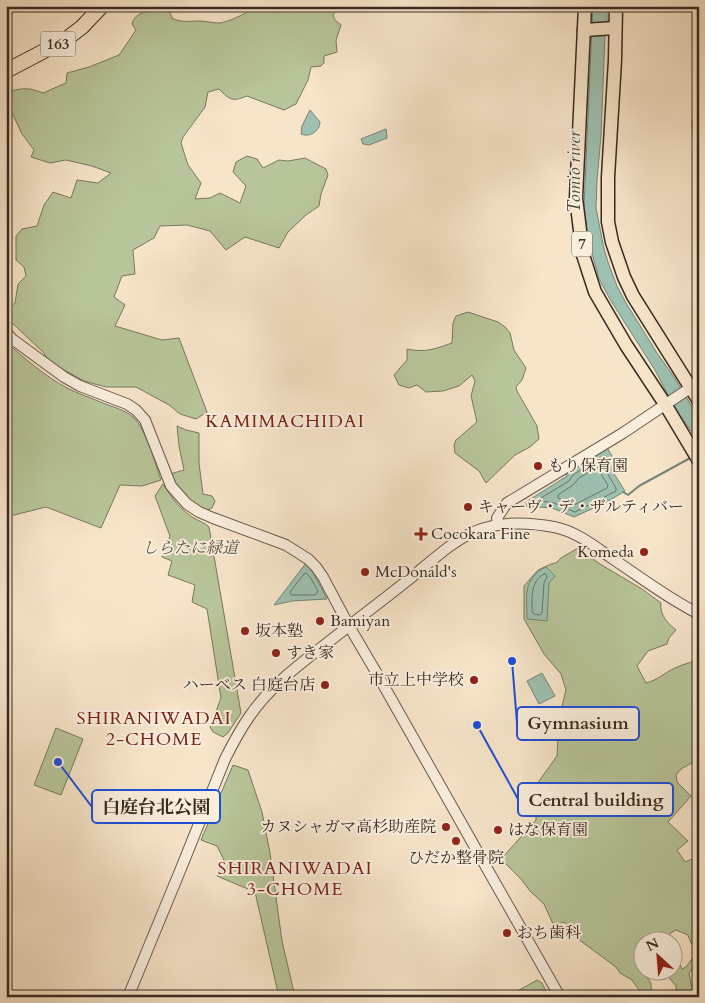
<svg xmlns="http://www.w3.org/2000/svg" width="705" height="1003" viewBox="0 0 705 1003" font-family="Cardo,'Noto Serif JP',serif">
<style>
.green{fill:#b8c59a;stroke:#78785d}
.water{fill:#9ec0b0;stroke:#758476}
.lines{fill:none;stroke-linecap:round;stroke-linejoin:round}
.shore{stroke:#6b7568;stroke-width:1}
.stream{stroke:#758476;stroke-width:2}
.minor-casing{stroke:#68594a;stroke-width:12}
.major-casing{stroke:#382a20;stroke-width:15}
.highway-casing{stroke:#382a20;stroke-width:16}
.minor{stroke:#faeedd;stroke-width:10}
.major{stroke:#f7e5ca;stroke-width:12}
.highway{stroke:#f7e5ca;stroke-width:14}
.poi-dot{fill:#8f2418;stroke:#faeedd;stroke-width:2}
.labels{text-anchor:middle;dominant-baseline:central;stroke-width:4;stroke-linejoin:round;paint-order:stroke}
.shield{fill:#faeedd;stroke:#726559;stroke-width:1}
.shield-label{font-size:15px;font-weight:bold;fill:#382a20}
.poi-label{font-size:16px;fill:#382a20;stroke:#faeedd;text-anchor:start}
.park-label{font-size:16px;font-style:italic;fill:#58513e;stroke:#faeedd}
.water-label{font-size:18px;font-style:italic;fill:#525044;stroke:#faeedd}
.neighbourhood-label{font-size:18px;letter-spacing:1px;fill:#7a1f14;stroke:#faeedd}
.leader{fill:none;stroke:#1d4ed8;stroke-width:2}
.callout-dot{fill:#1d4ed8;stroke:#faeedd;stroke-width:2}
.callout{fill:#faeedd;stroke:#1d4ed8;stroke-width:2}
.callout-label{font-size:18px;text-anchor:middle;font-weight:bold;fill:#382a20}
</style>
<rect width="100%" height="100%" fill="#f7e5ca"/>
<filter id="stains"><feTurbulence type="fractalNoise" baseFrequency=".004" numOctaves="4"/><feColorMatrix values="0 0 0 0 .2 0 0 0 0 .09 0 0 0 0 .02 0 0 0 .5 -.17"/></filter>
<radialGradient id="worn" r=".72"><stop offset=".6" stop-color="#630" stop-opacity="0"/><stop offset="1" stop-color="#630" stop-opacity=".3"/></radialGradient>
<!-- green -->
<g class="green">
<path d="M285,6H340L333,15L335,20L341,25L336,40L337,52L324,56V63L321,66L311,67L308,80L296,104L284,110L247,96C232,102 230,100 219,89L208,92L205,107L183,137L181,143L188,165L201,183L195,199L210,198L220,193L240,203L246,186L233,172L236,162L247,156L257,159L263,168L279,160L288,161L305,158L326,169L328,175L321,194L319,206L306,215L288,232L279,248L245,237L226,250L210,231L187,225L160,226L154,238L133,250L135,274L122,276L114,297L125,305L115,326L162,340L179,338L207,412L196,419L180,414L169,405L136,387H106L84,381L48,361L44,353L10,321L8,308L15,303L18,284L26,276L24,267L16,260V236L22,229L37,226L44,205L53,192L71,198L77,180L98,183L111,173L92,166L66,160L50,163L31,157L34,150L22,134L8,104L9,92C22,87 31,88 43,93L66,83L67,73L89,67L119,55L136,30L132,24C135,9 158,10 170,12L172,18C181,23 189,21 199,21C206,21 212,23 219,23C239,21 256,0 275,13L280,8Z"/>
<path d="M699,103V160L693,159L694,147L692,122Z"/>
<path d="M468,312L498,322L505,327L510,333L514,350L526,368L522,380L516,387L517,391L537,426L539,439L530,447L515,455L486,483L479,471L455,453L454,445L456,440L477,422L471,396L475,381L472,375L459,386L443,391L426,392L417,385L409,388L399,385L394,375L407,360V349C425,353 435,349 452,343L453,323L456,316Z"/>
<path d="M6,342C25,359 45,376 67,388C79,394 91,398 103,403C113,407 125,410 133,417C146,429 155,463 161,480L142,486L120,485L101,528L46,507L6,517Z"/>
<path d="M177,426L186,430L199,433V463L203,494L212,496L215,501L212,508L206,511C185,500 180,495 170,474L184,470L179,446Z"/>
<path d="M163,484C172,498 178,507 192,517C198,521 204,522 209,527L241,713L228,733L223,737L213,732L210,727L221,698L207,609L192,602L195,585L168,575L172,561L162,557L170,536L155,496Z"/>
<path d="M578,548L600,564L642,589L661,603C659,614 668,624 676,630L669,638L667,644L648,651L637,666L646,683C658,680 664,673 675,668C683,664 691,663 699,659V759L681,769L676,775L677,782L691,796L668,822L688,841L677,850L685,862L699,856V953L697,948L691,943L688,935L676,930L659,940H642V962C638,975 648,974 651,984C652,988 650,993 650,997H644L632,980L620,973L616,967L578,939L569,927L564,922L554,926L544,904L530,891L521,879L505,863L502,858L536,820V809L543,795L542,791L537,787L539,781L557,756L559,719L566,690L561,674L544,654L524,619V586L538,570L551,564L556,563L561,558Z"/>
<path d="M56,728L83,739L61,795L34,785Z"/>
<path d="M233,765L248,770L262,812L270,853L282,941L295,997H279L255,892L217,876L224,860L217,846L201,840Z"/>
<path d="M699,955V969L694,968L689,973L691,984L699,994V997H677L676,986L665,973V971L672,970L673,960L678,959L680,965L682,969L686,967L694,956Z"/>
<path d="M537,980L542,983L549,997H507Z"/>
</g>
<!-- water -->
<g class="water">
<path d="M593,6H607V21L605,35L601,136L597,180L596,208L604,249L609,265L617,286L626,303L657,353L674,377L699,418V442L676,410L655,370L611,301L599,279L588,239L584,205Z"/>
<path d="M310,110L320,122C320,131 309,138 301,134L302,126Z"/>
<path d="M386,129L387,136V138L369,145L363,144L361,139Z"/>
<path d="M607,448L618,465L611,469L625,491L607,502L574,517L552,508L526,506V502L567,476L565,473Z"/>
<path d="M306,563L314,574L327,599L292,601L274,605Z"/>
<path d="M546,567L555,576L549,583L547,621L527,619C527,596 522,579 546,567Z"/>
<path d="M542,673L555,696L539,704L527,681Z"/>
</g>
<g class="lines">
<!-- shore -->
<g class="shore">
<path d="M603,456H606L609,462L607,467L606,471L616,488V491L575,512L554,503L541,501V498L569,481L573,475Z"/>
<path d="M597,467L600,468L601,474L608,485L607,488L574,505L558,498V495L573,485L578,479Z"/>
<path d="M306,573L310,577L318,591L317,593L315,595H291L290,592L304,574Z"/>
<path d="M544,574H546L547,577L544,583L542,613L540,615L534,614L532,612C532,599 530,581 544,574Z"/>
</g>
<!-- stream -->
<path class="stream" d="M623,492L628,495L639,486L692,457"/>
<defs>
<g id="minor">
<path d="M6,332L12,339L64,377L80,386L127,404L136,410L145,420L171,486L187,504L199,512L213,518L286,545L308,559L316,567L323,577L349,626L376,672L489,872L560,997"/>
<path d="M498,525L497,518L507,503L623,433L699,382"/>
<path d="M128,997L182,866L225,759C232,745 240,730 249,717C270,686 302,662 331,640C355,621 379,603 403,584C427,566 448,543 476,531C501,521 528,522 554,527C575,531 593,545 610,557C639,576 667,598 699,614"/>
</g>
<g id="major">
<path d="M585,6L576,198L583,255L595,292L626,345L665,404L699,461"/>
<path d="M616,6L615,60L608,177V222L612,242L624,277L633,296L699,401"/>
<path d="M584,30L615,28"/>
</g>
<path id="highway" d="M6,71L65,40L82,27L102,6"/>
</defs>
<!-- minor casing -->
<use href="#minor" class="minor-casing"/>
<!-- major casing -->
<use href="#major" class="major-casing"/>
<!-- highway casing -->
<use href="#highway" class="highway-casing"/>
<!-- minor -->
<use href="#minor" class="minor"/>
<!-- major -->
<use href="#major" class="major"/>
<!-- highway -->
<use href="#highway" class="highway"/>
</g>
<!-- markers -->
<g class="poi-dot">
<circle cx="538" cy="466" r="5"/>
<circle cx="468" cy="507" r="5"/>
<path d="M418.5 526.5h5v5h5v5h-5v5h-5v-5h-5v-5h5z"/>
<circle cx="644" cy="552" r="5"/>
<circle cx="365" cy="572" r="5"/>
<circle cx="320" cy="621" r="5"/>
<circle cx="245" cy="631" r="5"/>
<circle cx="276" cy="653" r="5"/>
<circle cx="474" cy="680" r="5"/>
<circle cx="325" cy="685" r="5"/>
<circle cx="446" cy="827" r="5"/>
<circle cx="498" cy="830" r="5"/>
<circle cx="456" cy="841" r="5"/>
<circle cx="507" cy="933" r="5"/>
</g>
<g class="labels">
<!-- shield labels -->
<g class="shield">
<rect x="40.5" y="31.5" width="35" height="25" rx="4"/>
<rect x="572" y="231.5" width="20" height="25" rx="4"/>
</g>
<g class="shield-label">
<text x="58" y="44">163</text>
<text x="582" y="244">7</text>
</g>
<!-- poi labels -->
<g class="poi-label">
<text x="548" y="466">もり保育園</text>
<text x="478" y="507">キャーヴ・デ・ザルティバー</text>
<text x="431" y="534">Cocokara Fine</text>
<text x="634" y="552" text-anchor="end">Komeda</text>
<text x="375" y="572">McDonald's</text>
<text x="330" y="621">Bamiyan</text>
<text x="255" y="631">坂本塾</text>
<text x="286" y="653">すき家</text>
<text x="464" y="680" text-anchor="end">市立上中学校</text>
<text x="315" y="685" text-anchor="end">ハーベス 白庭台店</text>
<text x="436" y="827" text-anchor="end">カヌシャガマ高杉助産院</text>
<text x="508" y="830">はな保育園</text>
<text x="456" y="858" text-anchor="middle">ひだか整骨院</text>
<text x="517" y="933">おち歯科</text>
</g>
<!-- park labels -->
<g class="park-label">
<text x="190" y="548">しらたに緑道</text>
</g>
<!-- water labels -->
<g class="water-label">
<text transform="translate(574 172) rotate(-90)">Tomio river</text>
</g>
<!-- neighbourhood labels -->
<g class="neighbourhood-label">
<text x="285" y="421">KAMIMACHIDAI</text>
<text x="154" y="718">SHIRANIWADAI<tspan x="154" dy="21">2-CHOME</tspan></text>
<text x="295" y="868">SHIRANIWADAI<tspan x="295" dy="21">3-CHOME</tspan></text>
</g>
</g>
<!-- callouts -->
<path class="leader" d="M512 661L517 723M477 725L518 799M58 762L92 807"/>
<g class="callout-dot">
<circle cx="512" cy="661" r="5"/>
<circle cx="477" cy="725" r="5"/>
<circle cx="58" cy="762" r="5"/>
</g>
<g class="callout">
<rect x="517" y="707" width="122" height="33" rx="5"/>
<rect x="518" y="783" width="155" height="33" rx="5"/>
<rect x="92" y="790" width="128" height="33" rx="5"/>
</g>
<g class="callout-label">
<text x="578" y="729">Gymnasium</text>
<text x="596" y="806">Central building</text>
<text x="156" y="813">白庭台北公園</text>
</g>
<!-- margin -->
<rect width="705" height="1003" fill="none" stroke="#f7e5ca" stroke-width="25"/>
<rect x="8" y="8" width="690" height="988" fill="none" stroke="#382a20" stroke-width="2.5"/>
<rect x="12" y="12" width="680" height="978" fill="none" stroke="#382a20"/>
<!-- north arrow -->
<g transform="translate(658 956) rotate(334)"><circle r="24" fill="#faeedd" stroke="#aca091"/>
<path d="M0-4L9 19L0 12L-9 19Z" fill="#8f2418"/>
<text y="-8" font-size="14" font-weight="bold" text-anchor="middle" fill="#382a20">N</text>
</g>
<rect width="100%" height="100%" filter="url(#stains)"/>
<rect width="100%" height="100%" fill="url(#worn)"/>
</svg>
